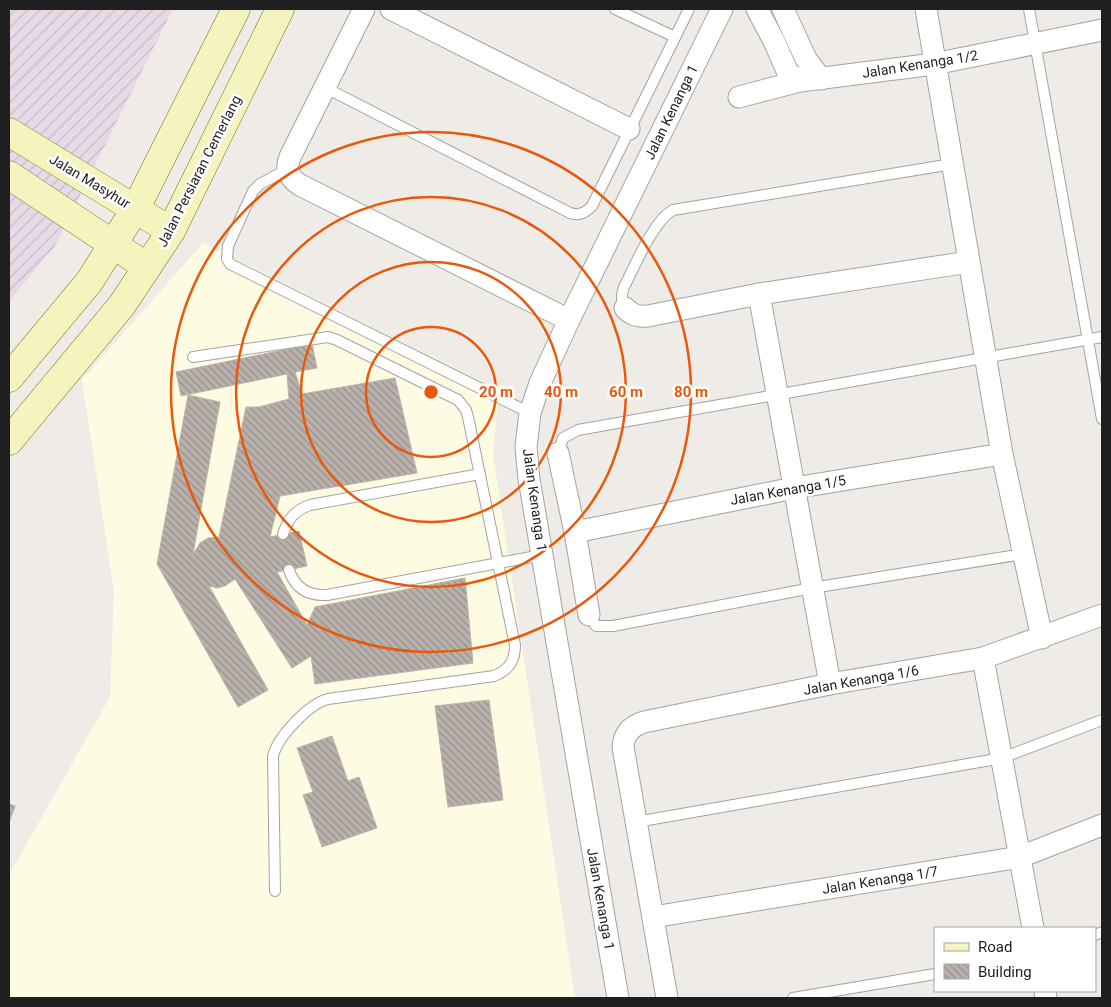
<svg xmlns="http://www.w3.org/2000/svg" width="1111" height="1007" viewBox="0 0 1111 1007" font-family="Roboto,sans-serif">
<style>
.industrial{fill:url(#industrial-furrows)}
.education{fill:#fdfbe2}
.building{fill:url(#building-back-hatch);stroke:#c0b2aa}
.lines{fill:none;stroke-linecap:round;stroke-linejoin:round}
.lane-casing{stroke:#a3a3a3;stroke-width:12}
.street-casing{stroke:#a3a3a3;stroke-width:23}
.secondary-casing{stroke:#6c700d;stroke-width:29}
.lane{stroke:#fff;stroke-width:10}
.street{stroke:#fff;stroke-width:21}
.secondary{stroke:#f5f4bf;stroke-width:28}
.ring{fill:none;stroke:#e8590c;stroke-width:2.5}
.labels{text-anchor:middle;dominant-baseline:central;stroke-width:5;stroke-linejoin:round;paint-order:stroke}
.street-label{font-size:14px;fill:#1f1f1f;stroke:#fff}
.centre{fill:#e8590c;stroke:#fff;stroke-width:2.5}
.ring-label{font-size:15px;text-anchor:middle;font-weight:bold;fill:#e8590c;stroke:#fff;stroke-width:5;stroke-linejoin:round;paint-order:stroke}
</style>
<defs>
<pattern id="industrial-furrows" width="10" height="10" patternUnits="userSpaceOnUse" patternTransform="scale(1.25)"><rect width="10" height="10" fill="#e8d9e6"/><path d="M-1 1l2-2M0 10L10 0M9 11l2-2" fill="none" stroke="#c7bac5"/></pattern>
<pattern id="building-back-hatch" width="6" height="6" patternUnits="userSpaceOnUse" patternTransform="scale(1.25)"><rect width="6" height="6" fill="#b9b1ac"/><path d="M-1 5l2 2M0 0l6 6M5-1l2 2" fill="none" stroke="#968f8b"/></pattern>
</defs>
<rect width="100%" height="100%" fill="#efece7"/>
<!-- industrial -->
<path class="industrial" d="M9,9H173L55,246L9,301Z"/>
<!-- education -->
<path class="education" d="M203,243L499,390L493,454L575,998H9V875L110,697L114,592L82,380Z"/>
<!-- building -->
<g class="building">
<path d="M312,344L317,368L295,372L302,394L395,378L417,473L280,496L270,537L299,531L307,566L277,572L307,625L315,607L465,578L473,663L315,684L311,656L292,668L235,579L225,586L217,588L209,586L268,690L238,707L157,564L188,395L220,402L193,554L200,543L208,538L219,537L246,407H259L289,399L287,374L181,396L176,372Z"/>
<path d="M489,700L503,800L448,807L435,706Z"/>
<path d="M332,736L348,781L359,777L377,828L322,847L303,795L313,792L297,748Z"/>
<path d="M9,804L15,806L9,823Z"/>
</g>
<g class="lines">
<defs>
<g id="lane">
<path d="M615,9L675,37"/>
<path d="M1029,9L1102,419"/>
<path d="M324,87L570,213C579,216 585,213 592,206L689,9"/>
<path d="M288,169L260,184L253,191L228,246L227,259L230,264L530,413"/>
<path d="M625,308C621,300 621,295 624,287C635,266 653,221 673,210L952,164"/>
<path d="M193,357L328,337L337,340L458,400L466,410L468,417L515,645C515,661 509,670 494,676L328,699C309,704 278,736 273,756L275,891"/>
<path d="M558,453L563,438L578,430L1102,337"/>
<path d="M283,534C288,519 294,511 310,505L480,474"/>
<path d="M289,570C295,588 308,596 327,595L542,555"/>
<path d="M589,615L596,626H613L812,588L1023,554"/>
<path d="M636,822L1002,758L1102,720"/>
<path d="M1095,935L1102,932"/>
<path d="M793,998L935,974"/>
</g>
<g id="street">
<path d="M364,9L290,157C285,169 289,178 300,185L569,320"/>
<path d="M391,9L629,129"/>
<path d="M757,9L774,41L788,73L800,81"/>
<path d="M783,9L806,59L821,79"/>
<path d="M926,9L1002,454L1042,638"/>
<path d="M739,97L800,81L934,64L1102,30"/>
<path d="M759,294L830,684"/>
<path d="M625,308C632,315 638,317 648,316L759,294L969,262"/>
<path d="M558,453L575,532L589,615"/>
<path d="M575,532L794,488L1002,454"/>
<path d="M983,658L1033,928"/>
<path d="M653,917L1020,857L1102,825"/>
<path d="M1045,991L1046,998"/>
<path d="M618,998L529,479L526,447L530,413L540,383L569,320L722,9"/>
<path d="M667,998L623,747C624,734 631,726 644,722L830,684L983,658L1102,615"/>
</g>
<g id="secondary">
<path d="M9,132L171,231"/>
<path d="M9,175L147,267"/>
<path d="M9,378L89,282L136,208L236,9"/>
<path d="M9,441L122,305L171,231L280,9"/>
</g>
</defs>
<!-- lane casing -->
<use href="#lane" class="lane-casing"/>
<!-- street casing -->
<use href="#street" class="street-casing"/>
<!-- secondary casing -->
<use href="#secondary" class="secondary-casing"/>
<!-- lane -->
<use href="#lane" class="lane"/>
<!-- street -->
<use href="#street" class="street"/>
<!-- secondary -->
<use href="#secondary" class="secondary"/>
</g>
<!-- distance rings -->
<g class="ring">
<circle cx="431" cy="392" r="65"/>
<circle cx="431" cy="392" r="130"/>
<circle cx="431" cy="392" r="195"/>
<circle cx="431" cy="392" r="260"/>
</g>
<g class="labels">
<!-- street labels -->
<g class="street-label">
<text transform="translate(920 64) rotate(-9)">Jalan Kenanga 1/2</text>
<text transform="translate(671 112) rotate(-64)">Jalan Kenanga 1</text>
<text transform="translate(199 171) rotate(-63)">Jalan Persiaran Cemerlang</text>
<text transform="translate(90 181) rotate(31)">Jalan Masyhur</text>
<text transform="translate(788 490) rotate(-10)">Jalan Kenanga 1/5</text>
<text transform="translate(535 500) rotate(82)">Jalan Kenanga 1</text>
<text transform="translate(861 680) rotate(-10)">Jalan Kenanga 1/6</text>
<text transform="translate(880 880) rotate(-9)">Jalan Kenanga 1/7</text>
<text transform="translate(601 899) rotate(80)">Jalan Kenanga 1</text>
</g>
</g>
<circle cx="431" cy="392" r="8" class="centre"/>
<g class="ring-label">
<text x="496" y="397">20 m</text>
<text x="561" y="397">40 m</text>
<text x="626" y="397">60 m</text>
<text x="691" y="397">80 m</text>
</g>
<!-- border -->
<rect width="1111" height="1007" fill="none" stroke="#1f1f1f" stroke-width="20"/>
<!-- legend -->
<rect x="934" y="927" width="162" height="65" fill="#ffffff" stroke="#a5a5a5"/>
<rect x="944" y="943" width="25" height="8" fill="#f5f4bf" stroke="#a5a5a5"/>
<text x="978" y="952" font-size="15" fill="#1f1f1f">Road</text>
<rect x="944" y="964" width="25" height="15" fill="url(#building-back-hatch)" stroke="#a5a5a5"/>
<text x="978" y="977" font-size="15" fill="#1f1f1f">Building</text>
</svg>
